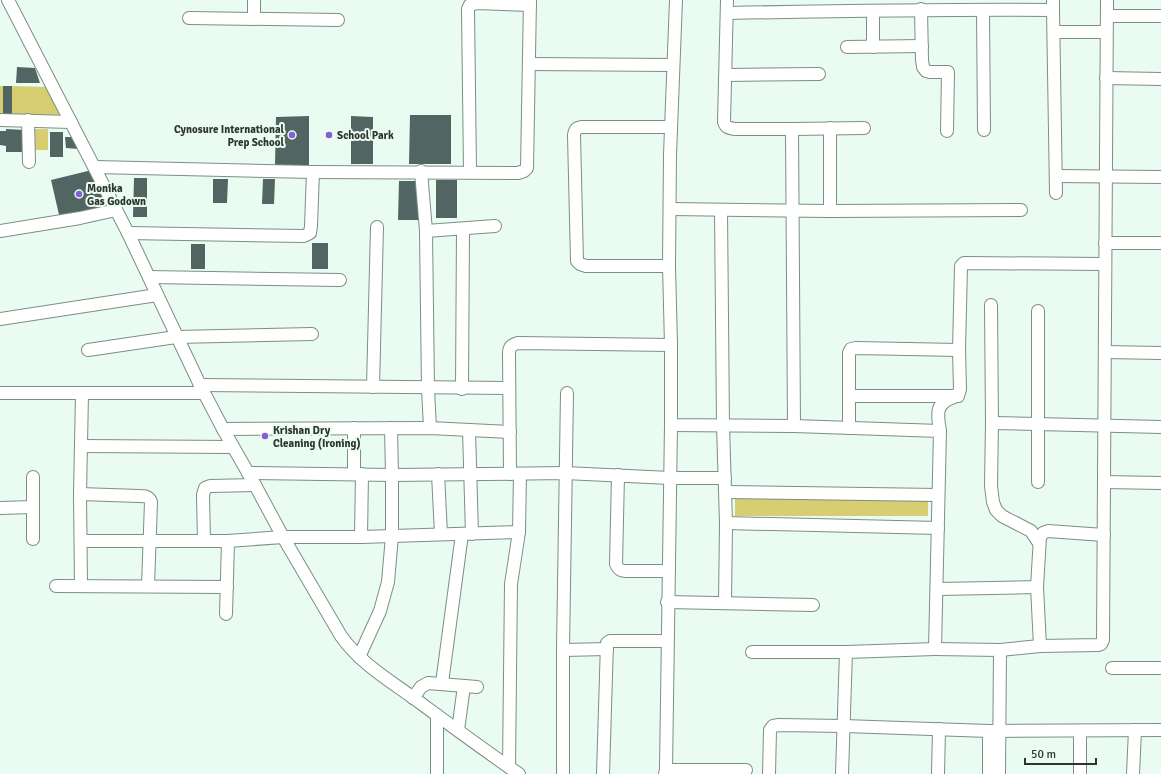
<svg xmlns="http://www.w3.org/2000/svg" width="1161" height="774" viewBox="0 0 1161 774" font-family="Signika,sans-serif">
<style>
.green{fill:#d7ce71}
.building{fill:#516562}
.lines{fill:none;stroke-linecap:round;stroke-linejoin:round}
.minor-casing{stroke:#7d8e83;stroke-width:14}
.minor{stroke:#fff;stroke-width:12}
.poi-dot{fill:#855fda;stroke:#eafcf1;stroke-width:1.5}
.labels{text-anchor:middle;dominant-baseline:central;stroke-width:4;stroke-linejoin:round;paint-order:stroke}
.poi-label{font-size:11px;font-weight:bold;fill:#2e3531;stroke:#eafcf1;text-anchor:start}
</style>
<rect width="100%" height="100%" fill="#eafcf1"/>
<!-- green -->
<g class="green">
<rect x="0" y="86" width="3" height="29"/>
<path d="M12,86L48,87L63,115L12,114Z"/>
<rect x="32" y="129" width="16" height="21"/>
<rect x="735" y="498" width="193" height="18"/>
</g>
<!-- building -->
<g class="building">
<path d="M17,67L35,68L40,83H16Z"/>
<path d="M3,86H12V114L3,115Z"/>
<path d="M410,115H451V164H409Z"/>
<path d="M309,116V166L275,165L276,117Z"/>
<path d="M351,116L373,117V164H351Z"/>
<path d="M6,129L25,130L24,152H6V146L0,145V131H6Z"/>
<rect x="50" y="132" width="13" height="25"/>
<path d="M65,137H75L79,149L66,148Z"/>
<path d="M92,170L110,208L60,219L51,180Z"/>
<path d="M134,178H147V217H133Z"/>
<path d="M213,179H228L227,203H213Z"/>
<path d="M263,179H275L274,204H262Z"/>
<rect x="436" y="180" width="21" height="38"/>
<path d="M399,181H422L421,220H398Z"/>
<rect x="312" y="243" width="16" height="26"/>
<rect x="191" y="244" width="14" height="25"/>
</g>
<g class="lines">
<defs>
<g id="minor">
<path d="M8,0L128,233L200,385L223,429L255,485L283,537L341,636C360,663 389,680 415,699C449,724 484,750 519,774"/>
<path d="M676,0L670,155L669,266L671,345V425L794,426L940,431L935,649L846,652L842,774"/>
<path d="M727,0L724,122C726,128 729,128 735,129H792L794,426"/>
<path d="M921,9L922,60L923,67L926,71L930,72H948L947,131"/>
<path d="M983,10L984,130"/>
<path d="M1053,10L1056,193"/>
<path d="M873,11V47"/>
<path d="M727,13C836,11 944,9 1053,10V0"/>
<path d="M1107,16H1161"/>
<path d="M189,18L338,20"/>
<path d="M254,19V0"/>
<path d="M1054,32H1106"/>
<path d="M847,47L922,46"/>
<path d="M529,64L673,65"/>
<path d="M726,75L819,74"/>
<path d="M1106,78L1161,79"/>
<path d="M0,120L71,122"/>
<path d="M28,120L29,162"/>
<path d="M830,128V211"/>
<path d="M792,129L864,128"/>
<path d="M95,167L313,172L518,173L524,171L527,168L530,0"/>
<path d="M421,171L426,231"/>
<path d="M470,171L468,9L470,5L477,3L530,5"/>
<path d="M1056,176L1161,177"/>
<path d="M670,209L830,211L1021,210"/>
<path d="M721,210L723,425L726,523L725,603"/>
<path d="M0,231L80,218L116,210"/>
<path d="M128,233L304,236L310,233L311,226L313,172"/>
<path d="M1105,243H1161"/>
<path d="M669,266H586L580,264L577,261L574,135C575,129 576,128 582,127H671"/>
<path d="M149,277L340,280"/>
<path d="M991,305L992,423L991,486L993,502L996,510L1002,516L1031,531L1039,543"/>
<path d="M1038,311V482"/>
<path d="M0,319L157,295"/>
<path d="M88,350L176,337L312,334"/>
<path d="M1105,352L1161,353"/>
<path d="M200,385L508,388"/>
<path d="M373,387L377,227"/>
<path d="M462,389L463,229"/>
<path d="M0,393H204"/>
<path d="M849,396V353L851,349L856,348L959,350"/>
<path d="M992,423L1161,427"/>
<path d="M430,428L428,389L426,231L495,226"/>
<path d="M849,428V396H958L960,389L959,350L961,266L964,263L1105,264"/>
<path d="M223,429L430,428L510,432"/>
<path d="M469,430L472,534"/>
<path d="M940,431C937,414 935,403 954,397"/>
<path d="M81,446L233,447"/>
<path d="M248,473L392,475L565,473L670,478H725"/>
<path d="M354,474V428"/>
<path d="M438,474L441,534"/>
<path d="M510,474L509,354C509,347 511,345 518,343L671,345"/>
<path d="M618,475L616,564C618,569 620,571 625,571H669"/>
<path d="M1104,482L1161,483"/>
<path d="M726,492L938,495"/>
<path d="M80,494L82,394"/>
<path d="M0,508L33,507"/>
<path d="M726,523L938,528"/>
<path d="M361,537L362,474"/>
<path d="M33,539V477"/>
<path d="M81,541H228L283,537H361L519,532L520,474"/>
<path d="M204,541L203,495L205,488L210,486L255,485"/>
<path d="M56,586L227,587"/>
<path d="M81,586L80,494L139,496C145,496 149,496 151,502L148,586"/>
<path d="M937,589L1037,587"/>
<path d="M667,602L813,605"/>
<path d="M226,614L228,541"/>
<path d="M1040,646L1037,587L1040,537L1043,533L1048,531L1104,535"/>
<path d="M935,649L1000,650L999,774"/>
<path d="M563,650L607,649"/>
<path d="M1000,650L1040,646L1098,645L1101,644L1103,640L1107,0"/>
<path d="M752,652H846"/>
<path d="M359,657L380,611L388,582L392,536V475L391,428"/>
<path d="M1112,668H1161"/>
<path d="M442,683L462,534"/>
<path d="M413,698L421,687L428,683L477,687"/>
<path d="M458,730L464,686"/>
<path d="M509,767L511,584L519,532"/>
<path d="M666,770H746"/>
<path d="M437,774V715"/>
<path d="M563,774V650L567,393"/>
<path d="M603,774L607,643L610,641H667"/>
<path d="M665,774L666,770L671,425"/>
<path d="M769,774L770,730L773,726L779,725L844,726L989,731L1161,730"/>
<path d="M938,774L939,729"/>
<path d="M989,774V731"/>
<path d="M1080,774V731"/>
<path d="M1133,774L1135,730"/>
</g>
</defs>
<!-- minor casing -->
<use href="#minor" class="minor-casing"/>
<!-- minor -->
<use href="#minor" class="minor"/>
</g>
<!-- markers -->
<g class="poi-dot">
<circle cx="292" cy="135" r="4"/>
<circle cx="329" cy="135" r="4"/>
<circle cx="79" cy="194" r="4"/>
<circle cx="265" cy="436" r="4"/>
</g>
<g class="labels">
<!-- poi labels -->
<g class="poi-label">
<text x="284" y="129" text-anchor="end">Cynosure International<tspan x="284" dy="13">Prep School</tspan></text>
<text x="337" y="135">School Park</text>
<text x="87" y="188">Monika<tspan x="87" dy="13">Gas Godown</tspan></text>
<text x="273" y="430">Krishan Dry<tspan x="273" dy="13">Cleaning (Ironing)</tspan></text>
</g>
</g>
<!-- scale -->
<path d="M1025 758v6h71v-6" fill="none" stroke="#2e3531" stroke-width="2"/>
<text x="1031" y="758" font-size="12" fill="#2e3531" stroke="#eafcf1" stroke-width="3" paint-order="stroke">50 m</text>
</svg>
